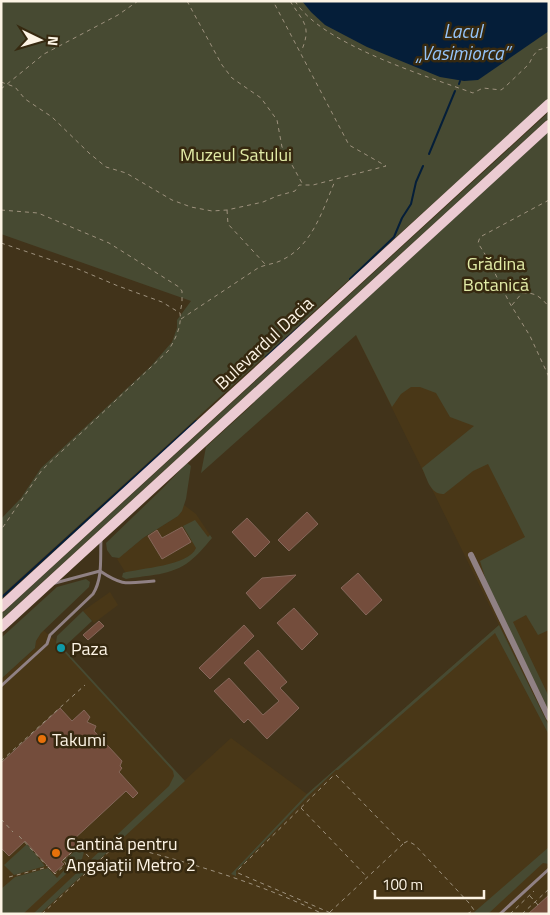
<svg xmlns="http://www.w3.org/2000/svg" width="550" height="915" viewBox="0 0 550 915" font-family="'Titillium Web',sans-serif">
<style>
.built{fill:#493717}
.green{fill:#474a32}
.water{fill:#051e39}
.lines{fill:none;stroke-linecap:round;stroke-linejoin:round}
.stream{stroke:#051e39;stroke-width:2}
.building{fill:#744d3c;stroke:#85675a}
.path{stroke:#9e927e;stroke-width:1;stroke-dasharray:4 4;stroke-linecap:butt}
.service{stroke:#908184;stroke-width:3}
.minor{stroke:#908184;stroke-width:6}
.primary{stroke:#ebcbd2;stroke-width:10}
.culture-dot{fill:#0f9aa8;stroke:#362910;stroke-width:2}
.food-dot{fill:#e8710a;stroke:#362910;stroke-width:2}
.labels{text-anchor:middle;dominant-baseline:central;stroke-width:5;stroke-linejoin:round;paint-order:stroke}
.park-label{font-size:18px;fill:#e2eba6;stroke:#362910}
.street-label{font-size:18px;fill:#fdf4e5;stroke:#362910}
.poi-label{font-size:18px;fill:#fdf4e5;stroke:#362910;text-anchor:start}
.water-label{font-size:19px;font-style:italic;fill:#95c4f9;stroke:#362910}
</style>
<rect width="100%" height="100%" fill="#41331a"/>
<!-- built -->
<g class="built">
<path d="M431,261L549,501V914H1V679L35,648L36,641L43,630L55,640L184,781L231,738L307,794L499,625L356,335Z"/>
<path d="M184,505L196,514L212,538L190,561L174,570L154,575L129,578L117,559L143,538L178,516Z"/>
<path d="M110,592L118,605L94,623L83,611Z"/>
</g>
<!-- green -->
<g class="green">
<path d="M1,1H549V98L1,596V519L21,498L41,468L151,366L172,342L177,328V320L191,301L1,234Z"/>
<path d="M549,112V118L1,620V614Z"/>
<path d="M549,131V630L538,635L526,615L513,622L549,697V711L488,587L480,561L525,537L488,464L473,471L444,494C430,495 427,478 422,468L474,426L450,417L436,393L420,387H411L401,394L392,407L356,335L201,473L206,447L252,405L255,401Z"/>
<path d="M187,463L191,466L186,499L182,511L178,516L143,538L119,558L112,557L107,550L106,543L162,489Z"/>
<path d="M195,520L208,537L210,535L212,538C205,546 198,555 190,561C171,576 148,575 126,579L122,577L123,573C140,568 189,566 196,548L183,526Z"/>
<path d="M86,579L90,582L89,587L41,633L36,641L35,648L1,679V638L57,587Z"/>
<path d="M83,611L92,621L63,648L185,781L40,914H33L169,786L174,776L173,771L56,643L57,636Z"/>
<path d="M499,625L549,726V735L495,633L338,770H336L308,796L241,866L236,871V876L231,874L307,794Z"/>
<path d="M27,844L45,866L14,875L4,865Z"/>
<path d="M79,847L84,852L82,859L23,914H1V889L15,877L48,868L57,878L69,865L65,860Z"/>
<path d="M549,847V864L543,863L488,914H472Z"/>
</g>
<!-- water -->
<path class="water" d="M302,1H549V31L478,80L464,81L440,77L367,47L325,25L311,12Z"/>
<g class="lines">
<!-- stream -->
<g class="stream">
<path d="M459,84L460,81"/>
<path d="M429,154L455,91"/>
<path d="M350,279L394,237L402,218L411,204L416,182L423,166"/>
<path d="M266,357L305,322"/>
<path d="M1,598L196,421"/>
</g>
</g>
<!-- building -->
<g class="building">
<path d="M307,512L318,524L289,551L278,540Z"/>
<path d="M247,518L270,542L255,557L232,532Z"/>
<path d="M182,527L191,542L162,559L148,536L157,530L162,538Z"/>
<path d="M358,573L382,600L366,615L341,588Z"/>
<path d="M296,575L260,609L246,593L262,578Z"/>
<path d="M294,608L318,634L302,650L277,623Z"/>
<path d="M99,621L104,626L88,640L83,635Z"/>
<path d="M244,625L254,636L210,679L199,668Z"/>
<path d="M258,650L287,682L280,688L299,708L267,739L248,719L244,723L214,691L229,678L263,715L279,701L244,663Z"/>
<path d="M60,708L72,721L84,710L90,717L87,722L96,726L94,731L122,761L120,766L122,768L119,772L138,793L133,798L126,791L73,840L78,846L61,862L64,864L54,873L25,841L9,856L1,848V763Z"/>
<path d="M549,895V914H528L538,905Z"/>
</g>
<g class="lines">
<!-- path -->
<g class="path">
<path d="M187,1L222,65L232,78L261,98L277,120L282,147L302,183"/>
<path d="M290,1C304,23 312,26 301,52"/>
<path d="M295,1C321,44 426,76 473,93L483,88L501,90L505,87L529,64L533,56L538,50L549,47"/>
<path d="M1,82L15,87L25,99L52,117L89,153L106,167L126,173L172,200L191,207L212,211L227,210L263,202L277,196L295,191L299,185H313L386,166L349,145L273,1"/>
<path d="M1,89L44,54L118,15L138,1"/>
<path d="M549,200L480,237L478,243L488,259L509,302L530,336L549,377"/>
<path d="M1,210L38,213L109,243L179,287L182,291V303L180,313"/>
<path d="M227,210L228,224L265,264"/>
<path d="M1,243L78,269L118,286L162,302L180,313C182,326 175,340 168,351L42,470L1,530"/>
<path d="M512,305L522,293C535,292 541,297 549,307"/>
<path d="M181,319L258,268C266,264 276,264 284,259C313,244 323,209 335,181"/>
<path d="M1,761L85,685"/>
<path d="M301,808L367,877"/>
<path d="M1,819L13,832"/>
<path d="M19,836L47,866"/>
<path d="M404,843L408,841L415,845L469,903L474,910L467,914"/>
<path d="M63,860L79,846L89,857"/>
<path d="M9,877L48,867L55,874L66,864L63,860"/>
<path d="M530,896L538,905"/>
<path d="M330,912L403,844L336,775L333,776L238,870V873L333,914"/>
<path d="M42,914L117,844C188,862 257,882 323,914"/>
<path d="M510,914L534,891"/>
<path d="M522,914L549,889"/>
</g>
<!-- service -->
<g class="service">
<path d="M100,571C124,587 127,583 154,581"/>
<path d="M55,583L100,571"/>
<path d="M1,686L47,644L50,635L93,594C103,578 100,558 101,540"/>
<path d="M500,914L549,869"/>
</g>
<!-- minor -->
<path class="minor" d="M471,555L549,718"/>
<!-- primary -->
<g class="primary">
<path d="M1,607L549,104"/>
<path d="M1,627L549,125"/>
</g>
</g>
<!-- markers -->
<circle class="culture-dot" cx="61" cy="648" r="5"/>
<g class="food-dot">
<circle cx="42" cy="739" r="5"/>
<circle cx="56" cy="853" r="5"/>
</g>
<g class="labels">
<!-- park labels -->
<g class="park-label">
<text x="236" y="154">Muzeul Satului</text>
<text x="496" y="263">Grădina<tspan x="496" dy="21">Botanică</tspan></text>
</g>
<!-- street labels -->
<g class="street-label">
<text transform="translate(264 343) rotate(-43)">Bulevardul Dacia</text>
</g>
<!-- poi labels -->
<g class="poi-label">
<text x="71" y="648">Paza</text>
<text x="52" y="739">Takumi</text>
<text x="66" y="843">Cantină pentru<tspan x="66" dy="21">Angajații Metro 2</tspan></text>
</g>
<!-- water labels -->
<g class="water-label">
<text x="463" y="30">Lacul<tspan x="463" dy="22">„Vasimiorca”</tspan></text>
</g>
</g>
<!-- border -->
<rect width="550" height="915" fill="none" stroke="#fdf4e5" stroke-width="5"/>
<!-- north arrow -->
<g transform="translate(40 40) rotate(95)" stroke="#362910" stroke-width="4" paint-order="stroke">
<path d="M0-4L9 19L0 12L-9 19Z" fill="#fdf4e5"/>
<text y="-8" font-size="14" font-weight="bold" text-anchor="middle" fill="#fdf4e5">N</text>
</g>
<!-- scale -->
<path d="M375 890v8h109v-8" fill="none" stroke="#fdf4e5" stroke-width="2.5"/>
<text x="382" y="890" font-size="15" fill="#fdf4e5" stroke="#362910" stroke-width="4" paint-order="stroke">100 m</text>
</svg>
